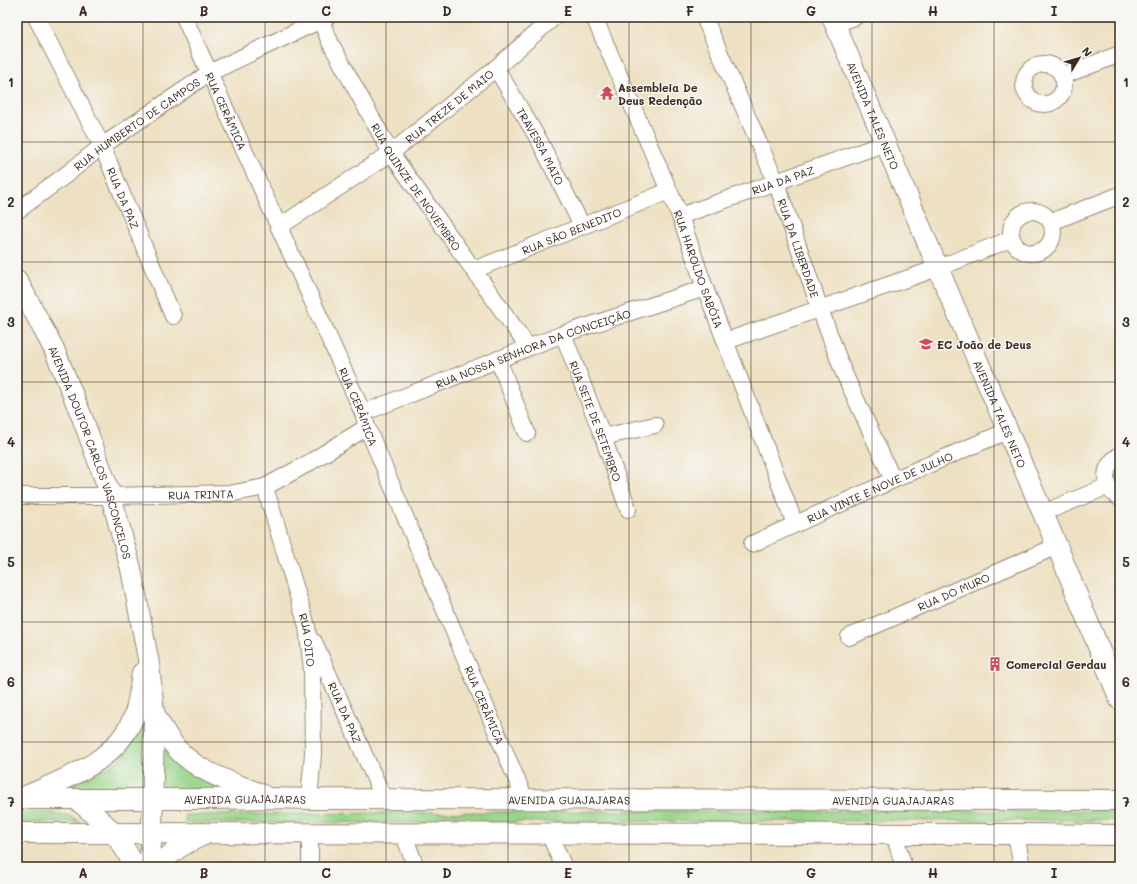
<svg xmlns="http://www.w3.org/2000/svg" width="1137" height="884" viewBox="0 0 1137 884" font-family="Mali,sans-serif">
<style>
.green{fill:#97d489;stroke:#697f54}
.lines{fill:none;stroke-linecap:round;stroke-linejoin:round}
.minor-casing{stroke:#948670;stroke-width:18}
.major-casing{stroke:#948670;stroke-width:22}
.minor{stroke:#fff;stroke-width:16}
.major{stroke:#fff;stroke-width:20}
.grid{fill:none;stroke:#3b2a1e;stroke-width:1;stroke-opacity:0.55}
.labels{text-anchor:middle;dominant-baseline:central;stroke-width:3;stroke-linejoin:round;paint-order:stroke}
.poi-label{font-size:11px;font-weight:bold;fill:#3b2a1e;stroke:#f6f6f2;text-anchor:start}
.street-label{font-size:11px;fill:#3b2a1e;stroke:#f6f6f2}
.neatline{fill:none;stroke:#3b2a1e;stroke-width:1.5}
.grid-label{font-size:13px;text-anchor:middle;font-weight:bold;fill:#3b2a1e}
</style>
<rect width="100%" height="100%" fill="#f6f6f2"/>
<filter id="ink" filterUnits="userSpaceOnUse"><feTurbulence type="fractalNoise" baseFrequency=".025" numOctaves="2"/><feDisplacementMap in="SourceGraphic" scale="8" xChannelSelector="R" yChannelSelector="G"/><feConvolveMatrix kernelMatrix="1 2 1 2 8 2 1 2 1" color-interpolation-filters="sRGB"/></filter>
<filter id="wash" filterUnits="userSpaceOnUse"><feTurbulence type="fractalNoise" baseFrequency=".012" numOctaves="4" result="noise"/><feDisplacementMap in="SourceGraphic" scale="16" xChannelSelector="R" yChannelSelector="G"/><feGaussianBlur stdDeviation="0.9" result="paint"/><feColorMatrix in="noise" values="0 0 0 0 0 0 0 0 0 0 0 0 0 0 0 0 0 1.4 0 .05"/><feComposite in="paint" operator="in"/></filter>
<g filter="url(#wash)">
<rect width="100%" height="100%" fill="#eee1c3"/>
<!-- green -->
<g class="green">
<path d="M1120,465V488L1114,484L1112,480L1114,471Z"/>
<path d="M143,720L146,728L147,790L73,788L76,782C87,777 100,773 110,766C127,755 135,737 143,720Z"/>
<path d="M160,738L185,767L221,790H163Z"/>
<path d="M601,811H1120V820L185,823V815Z"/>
<path d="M17,813C36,813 64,809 80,822H17Z"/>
</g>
</g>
<g filter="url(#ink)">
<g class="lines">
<defs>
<g id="minor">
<path id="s1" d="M36,17L102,146L173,316"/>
<path id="s2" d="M184,17L363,413L367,427L525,799"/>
<path id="s3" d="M319,17L331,44L391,153L528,347"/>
<path id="s4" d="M594,17L680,216L705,288L795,524"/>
<path id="s5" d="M704,17L776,182L820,309L843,371L893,480"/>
<path d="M835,24L855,17"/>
<circle cx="1044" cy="84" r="20"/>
<path id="s6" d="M496,68L540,142L582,226"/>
<path d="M1062,76L1120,54"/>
<circle cx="1032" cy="232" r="21"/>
<path id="s7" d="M17,211L67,174L102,146L209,73L327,17"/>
<path id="s8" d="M680,216L886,143"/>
<path d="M1051,222L1120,195"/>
<path id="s9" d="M279,227L391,153L496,68L554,17"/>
<path id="s10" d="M474,270L669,191"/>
<path id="s11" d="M563,334L603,437L628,509"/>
<path d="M726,341L938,268L1011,239"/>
<path d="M498,359L527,433"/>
<path id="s12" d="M363,413L563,334L705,288"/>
<path d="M603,437L655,425"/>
<path d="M1120,455C1102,466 1101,487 1120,498"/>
<path id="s13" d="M265,487L307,626L312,670L313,754L309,799"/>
<path id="s14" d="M17,496H111L234,493L265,487L307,464L367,427"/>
<path d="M1043,513L1108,486"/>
<path id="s15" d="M752,544L893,480L1007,431"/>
<path id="s16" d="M849,637L1057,546"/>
<path id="s17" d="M314,642L384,799"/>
<path d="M310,833V867"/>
<path d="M403,833L416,867"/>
<path d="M549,834L564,867"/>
<path d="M894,834L904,867"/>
<path d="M1016,834L1022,867"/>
</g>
<g id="major">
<path id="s18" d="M832,17L938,268L1057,546L1120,700"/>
<path id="s19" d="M17,280L54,349L82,417L111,496L131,569L149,664L154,712L152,833L149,867"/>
<path d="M154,713C162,727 169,741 180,752C202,774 235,783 263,795"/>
<path d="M26,796C67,778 117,761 134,716C139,702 140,687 142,673"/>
<path id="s20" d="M17,799H201L270,798L309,799L1120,800"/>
<path d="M76,799C89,810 102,820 113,833C122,843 129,855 135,867"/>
<path d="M17,833L1016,834L1120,835"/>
<path d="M160,867C169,851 188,842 204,835"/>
</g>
</defs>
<!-- minor casing -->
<use href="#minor" class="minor-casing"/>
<!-- major casing -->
<use href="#major" class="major-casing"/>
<!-- minor -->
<use href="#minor" class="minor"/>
<!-- major -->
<use href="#major" class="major"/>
</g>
</g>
<!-- grid -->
<path class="grid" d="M143,17V867M265,17V867M386,17V867M508,17V867M629,17V867M751,17V867M872,17V867M994,17V867M17,142H1120M17,262H1120M17,382H1120M17,502H1120M17,622H1120M17,742H1120"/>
<!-- icons -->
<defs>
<symbol id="temple-bare" viewBox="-9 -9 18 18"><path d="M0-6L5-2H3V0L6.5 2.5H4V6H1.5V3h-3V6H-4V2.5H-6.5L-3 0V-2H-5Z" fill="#d1495b" stroke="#f6f6f2" stroke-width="2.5" paint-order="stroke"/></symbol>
<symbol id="school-bare" viewBox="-9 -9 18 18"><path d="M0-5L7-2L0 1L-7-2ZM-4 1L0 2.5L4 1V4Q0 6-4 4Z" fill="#d1495b" stroke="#f6f6f2" stroke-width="2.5" paint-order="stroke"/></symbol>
<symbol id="building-bare" viewBox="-9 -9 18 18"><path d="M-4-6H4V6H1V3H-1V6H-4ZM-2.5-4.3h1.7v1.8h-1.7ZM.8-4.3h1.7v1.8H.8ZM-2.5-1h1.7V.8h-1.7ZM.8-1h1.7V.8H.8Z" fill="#d1495b" stroke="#f6f6f2" stroke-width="2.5" paint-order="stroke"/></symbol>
</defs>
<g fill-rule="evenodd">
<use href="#temple-bare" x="597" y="83" width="20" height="20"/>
<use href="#school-bare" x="916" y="334" width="20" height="20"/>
<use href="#building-bare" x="985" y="654" width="20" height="20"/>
</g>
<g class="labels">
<!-- poi labels -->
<g class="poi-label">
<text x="618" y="87">Assembleia De<tspan x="618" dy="13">Deus Redenção</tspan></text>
<text x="937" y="344">EC João de Deus</text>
<text x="1006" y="664">Comercial Gerdau</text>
</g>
<!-- street labels -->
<g class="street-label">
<text stroke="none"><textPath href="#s9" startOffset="209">RUA TREZE DE MAIO</textPath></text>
<text stroke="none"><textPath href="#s2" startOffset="103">RUA CERÂMICA</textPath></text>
<text stroke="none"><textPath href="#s18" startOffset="107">AVENIDA TALES NETO</textPath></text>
<text stroke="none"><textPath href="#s7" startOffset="148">RUA HUMBERTO DE CAMPOS</textPath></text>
<text stroke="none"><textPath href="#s6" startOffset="90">TRAVESSA MAIO</textPath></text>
<text stroke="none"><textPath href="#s8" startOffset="109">RUA DA PAZ</textPath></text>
<text stroke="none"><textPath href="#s3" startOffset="196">RUA QUINZE DE NOVEMBRO</textPath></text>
<text stroke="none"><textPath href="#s1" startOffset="201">RUA DA PAZ</textPath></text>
<text stroke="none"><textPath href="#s10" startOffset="105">RUA SÃO BENEDITO</textPath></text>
<text stroke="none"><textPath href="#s5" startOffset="250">RUA DA LIBERDADE</textPath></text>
<text stroke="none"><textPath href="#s4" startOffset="273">RUA HAROLDO SABÓIA</textPath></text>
<text stroke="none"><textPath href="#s12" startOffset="182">RUA NOSSA SENHORA DA CONCEIÇÃO</textPath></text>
<text stroke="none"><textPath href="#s2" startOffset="427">RUA CERÂMICA</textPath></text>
<text stroke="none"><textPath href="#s18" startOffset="431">AVENIDA TALES NETO</textPath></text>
<text stroke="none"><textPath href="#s11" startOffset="93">RUA SETE DE SETEMBRO</textPath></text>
<text stroke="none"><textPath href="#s19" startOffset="188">AVENIDA DOUTOR CARLOS VASCONCELOS</textPath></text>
<text stroke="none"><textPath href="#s15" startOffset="140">RUA VINTE E NOVE DE JULHO</textPath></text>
<text stroke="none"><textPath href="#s14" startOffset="184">RUA TRINTA</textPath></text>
<text stroke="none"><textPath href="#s16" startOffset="114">RUA DO MURO</textPath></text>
<text stroke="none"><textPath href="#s13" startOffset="159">RUA OITO</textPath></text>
<text stroke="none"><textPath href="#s2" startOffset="751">RUA CERÂMICA</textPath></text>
<text stroke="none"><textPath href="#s17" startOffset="77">RUA DA PAZ</textPath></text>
<text stroke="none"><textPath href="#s20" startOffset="228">AVENIDA GUAJAJARAS</textPath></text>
<text stroke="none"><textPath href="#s20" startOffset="552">AVENIDA GUAJAJARAS</textPath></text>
<text stroke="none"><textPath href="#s20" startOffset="876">AVENIDA GUAJAJARAS</textPath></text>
</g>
</g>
<!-- margin -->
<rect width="1137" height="884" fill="none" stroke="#f6f6f2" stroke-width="44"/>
<!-- north arrow -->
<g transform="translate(1079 58) rotate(52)" stroke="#f6f6f2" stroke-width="3" paint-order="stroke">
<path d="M0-3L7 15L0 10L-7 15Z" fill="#3b2a1e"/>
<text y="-6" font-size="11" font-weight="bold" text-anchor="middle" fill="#3b2a1e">N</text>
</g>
<rect x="22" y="22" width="1093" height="840" class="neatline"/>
<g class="grid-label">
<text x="83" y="16">A</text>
<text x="204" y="16">B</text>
<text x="326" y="16">C</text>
<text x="447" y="16">D</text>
<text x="568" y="16">E</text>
<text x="690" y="16">F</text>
<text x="811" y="16">G</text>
<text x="933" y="16">H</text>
<text x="1054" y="16">I</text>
<text x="11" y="87">1</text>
<text x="1126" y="87">1</text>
<text x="11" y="207">2</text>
<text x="1126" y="207">2</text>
<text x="11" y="327">3</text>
<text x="1126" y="327">3</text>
<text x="11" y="447">4</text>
<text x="1126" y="447">4</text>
<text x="11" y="567">5</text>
<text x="1126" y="567">5</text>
<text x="11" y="687">6</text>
<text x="1126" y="687">6</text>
<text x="11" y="807">7</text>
<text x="1126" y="807">7</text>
<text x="83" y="878">A</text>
<text x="204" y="878">B</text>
<text x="326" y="878">C</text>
<text x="447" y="878">D</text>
<text x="568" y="878">E</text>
<text x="690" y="878">F</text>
<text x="811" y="878">G</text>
<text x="933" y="878">H</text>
<text x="1054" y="878">I</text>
</g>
</svg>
